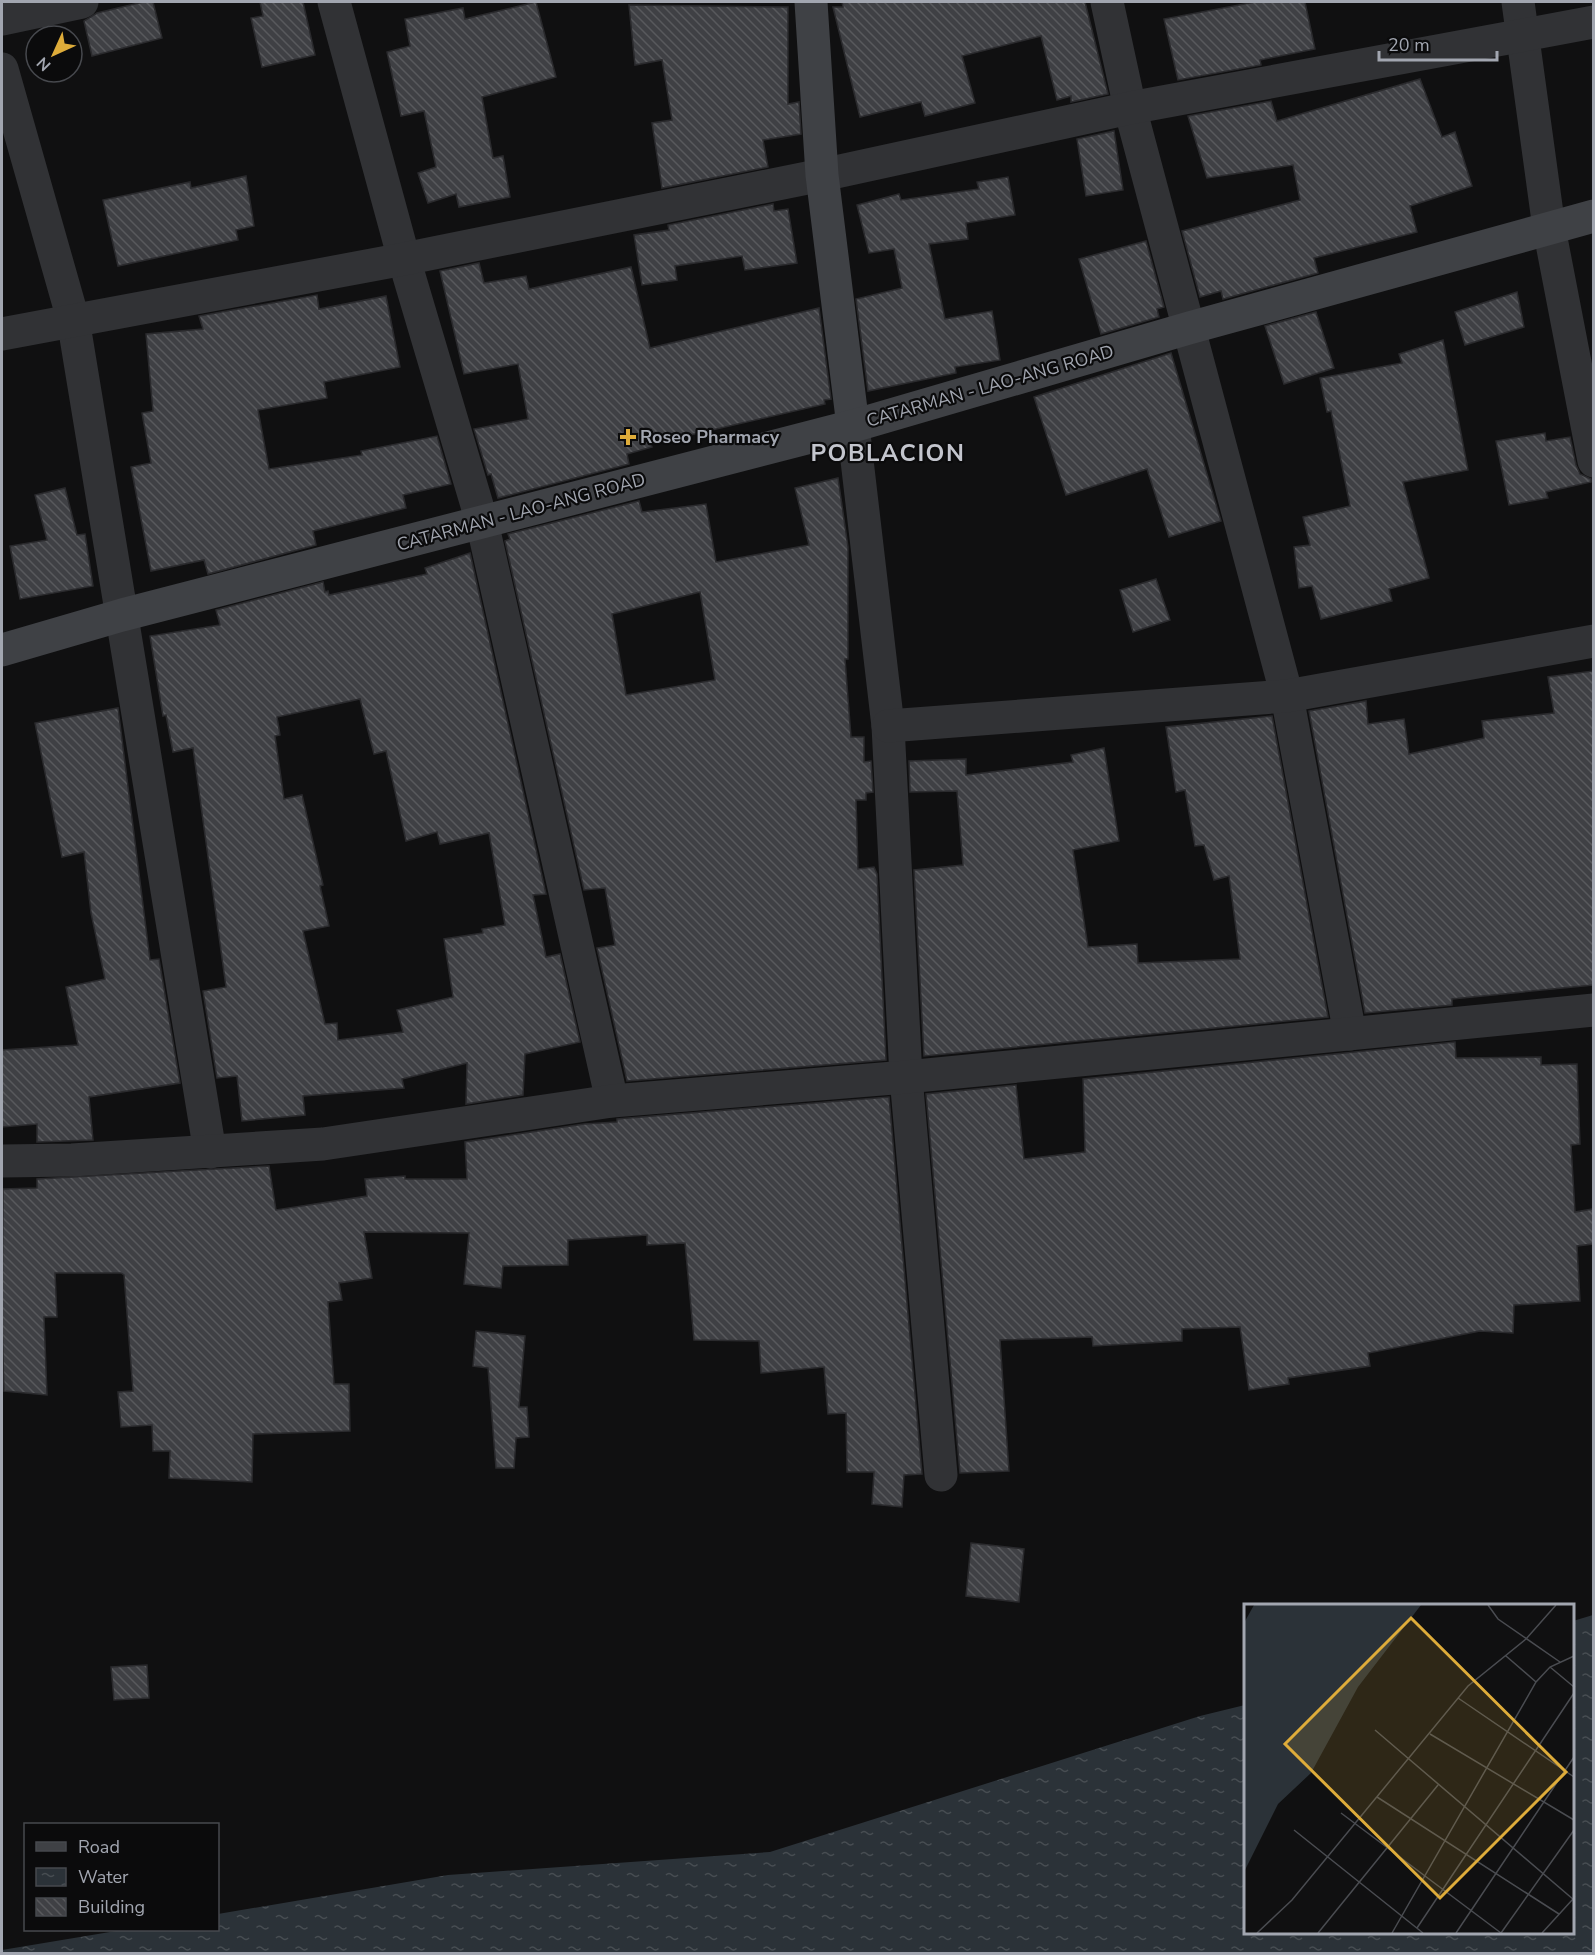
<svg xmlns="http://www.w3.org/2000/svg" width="1595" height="1955" viewBox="0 0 1595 1955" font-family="'Nunito Sans',sans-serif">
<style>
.water{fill:url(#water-ripples)}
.building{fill:url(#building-back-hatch);stroke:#2a2a2d;stroke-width:1.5;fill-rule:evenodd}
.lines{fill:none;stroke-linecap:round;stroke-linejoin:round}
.street{stroke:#313235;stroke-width:33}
.secondary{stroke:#3f4145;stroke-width:33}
.poi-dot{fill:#deac3a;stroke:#0b0b0c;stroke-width:2}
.labels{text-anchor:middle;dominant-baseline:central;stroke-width:4.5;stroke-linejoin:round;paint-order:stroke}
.street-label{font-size:18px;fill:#a2a6b0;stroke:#0b0b0c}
.poi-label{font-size:18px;font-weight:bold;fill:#a2a6b0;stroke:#0b0b0c;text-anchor:start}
.district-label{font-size:24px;font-weight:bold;letter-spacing:1.5px;fill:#c3c5cd;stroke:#0b0b0c}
.inset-road{fill:none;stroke:#4a4c51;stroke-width:1.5}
.view{fill:#deac3a;fill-opacity:0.15;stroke:#deac3a;stroke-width:3}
.inset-edge{fill:none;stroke:#a2a6b0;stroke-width:3}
</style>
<defs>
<pattern id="water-ripples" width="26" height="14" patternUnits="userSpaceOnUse" patternTransform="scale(1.5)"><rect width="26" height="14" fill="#2b3238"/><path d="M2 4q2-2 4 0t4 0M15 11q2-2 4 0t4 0" fill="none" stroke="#474d52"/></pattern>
<pattern id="building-back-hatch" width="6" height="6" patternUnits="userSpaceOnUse" patternTransform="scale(1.5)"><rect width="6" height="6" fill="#3f4044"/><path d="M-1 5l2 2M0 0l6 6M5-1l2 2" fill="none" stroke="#58595c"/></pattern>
</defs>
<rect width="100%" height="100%" fill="#101011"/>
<!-- water -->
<path class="water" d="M1593,1615V1953H2V1950L122,1930H218V1914L448,1875L770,1852L1200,1716L1245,1705L1246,1932H1572L1573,1621Z"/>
<!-- building -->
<g class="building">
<path d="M143,2H153L162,38L92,56L84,21L97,13Z"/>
<path d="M260,2H303L315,55L262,67L251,18L263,16Z"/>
<path d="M536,2L556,77L482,97L493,158L503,156L510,197L459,207L456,194L428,203L418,173L436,167L424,111L401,116L387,52L410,46L405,19L463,8L465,19Z"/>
<path d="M842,2H1085L1108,94L1071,102V96L1057,100L1041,36L962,56L975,103L925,116L921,102L860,117L833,7H843Z"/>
<path d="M1255,2H1305L1315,49L1260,60L1261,65L1178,80L1164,19Z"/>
<path d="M629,5L788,7V104L799,102L801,134L763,140L768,167L662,188L652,123L672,120L662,60L635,65Z"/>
<path d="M1420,79L1442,137L1455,132L1472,186L1410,206L1417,232L1314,258L1318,273L1223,299L1221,291L1200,297L1182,231L1300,200L1293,165L1207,178L1188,116L1271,101L1277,121Z"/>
<path d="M1114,131L1123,190L1086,196L1077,139Z"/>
<path d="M246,176L254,226L236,230L238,240L118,266L103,200L190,182L191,188Z"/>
<path d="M1008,177L1015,215L966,223L968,239L929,244L945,319L992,311L1000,360L955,367L956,373L868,391L856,299L902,288L894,249L869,253L857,205L899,194L901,200L979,189L977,182Z"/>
<path d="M773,204L774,211L788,209L797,263L745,270L742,256L675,266L677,280L642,285L634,235L669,230L668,225Z"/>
<path d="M1146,241L1164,307L1157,309L1159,317L1101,334L1079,259Z"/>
<path d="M479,263L484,283L526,276L529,289L631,267L650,348L819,308L831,399L824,400L825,404L651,444L652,447L627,454L629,464L498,498L491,474L488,475L474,429L528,419L518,364L464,374L440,271Z"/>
<path d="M1517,292L1524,327L1465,345L1455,312Z"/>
<path d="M317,295L319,309L386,296L400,367L324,382L327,398L258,410L269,469L362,455L361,451L437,436L451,484L403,495L406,508L313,531L316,545L208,574L204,560L151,571L131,467L151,463L142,413L153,411L146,334L203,329L199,316Z"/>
<path d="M1316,312L1334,368L1284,384L1265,326Z"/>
<path d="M1443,340L1468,470L1403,482L1429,578L1389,589L1392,601L1321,619L1312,586L1299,588L1294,547L1310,545L1303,517L1350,506L1331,411L1327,412L1320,378L1402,363L1399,354Z"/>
<path d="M1171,353L1221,521L1169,537L1147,469L1066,495L1034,397Z"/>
<path d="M1545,433L1546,441L1570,437L1576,465L1580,474L1591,479V482L1546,492L1548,498L1509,505L1496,441Z"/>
<path d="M838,478L848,547V659H845L851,737H864V762L871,761L873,792L866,793V800H856L858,869L874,867L877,874L886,1060L627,1081L597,948L615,945L605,888L584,890L505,541L510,539L508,534L639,501L642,512L706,504L716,562L809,545L795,488ZM700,592L715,680L626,695L612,614Z"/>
<path d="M65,488L77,535L85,534L93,586L20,599L10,546L47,540L35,495Z"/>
<path d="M470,553L546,894L533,895L546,957L560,954L580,1042L525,1054L523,1095L466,1104L467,1063L402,1079L404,1088L303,1096L305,1115L242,1121L237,1076L217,1078L203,991L226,987L193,748L173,752L166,715L163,716L150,636L220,625L216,610L323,582L325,592L328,591L329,595L427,574L425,568ZM360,699L374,754L386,751L406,841L437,832L440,844L489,833L505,925L482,929L483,933L444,939L453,997L397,1010L403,1032L338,1040L337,1023L325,1024L303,931L329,926L320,886L323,885L302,795L284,799L275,736L280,735L277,717Z"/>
<path d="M1156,579L1170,620L1133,632L1120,590Z"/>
<path d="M1593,671V985L1452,999V1005L1365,1013L1309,711L1366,701L1368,724L1404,719L1409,754L1484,738L1482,721L1554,713L1548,677Z"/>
<path d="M118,708L150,960L159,959L180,1083L89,1097L93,1140L37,1142V1124L2,1127V1050L78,1045L66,987L105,979L91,913L84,852L62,857L35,723Z"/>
<path d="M1272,716L1328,1017L924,1056L914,870L963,865L957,791L910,792L909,761L966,759V775L1073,762L1071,755L1104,748L1119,841L1073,850L1088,947L1137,944L1138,963L1240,959L1229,876L1214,880L1204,845L1195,846L1185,790L1176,792L1166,727Z"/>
<path d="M1455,1042L1456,1058L1541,1057V1065L1577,1064L1580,1144L1571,1145L1575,1212L1593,1209V1244L1577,1246L1580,1301L1514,1305L1513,1333L1480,1331L1368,1353L1370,1366L1288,1378L1289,1384L1249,1390L1240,1327L1182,1329V1341L1093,1346L1092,1337L1000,1340L1009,1471L960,1473L926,1094L1016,1085L1024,1159L1085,1152L1083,1079Z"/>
<path d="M889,1097L922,1474L904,1475L902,1507L872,1504L874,1472H847L846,1413L828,1414L824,1367L761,1373L759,1341L694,1340L685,1243L647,1245V1235L568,1240V1265L503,1266L501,1288L464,1284L469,1233L364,1232L372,1278L339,1283L342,1300L328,1302L334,1384H349L350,1431L253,1434L252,1482L169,1478L170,1451H153L152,1425L121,1427L118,1392L133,1391L124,1275L121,1273H55L57,1317H44L47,1395L4,1391L2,1323L3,1189L37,1188V1179L269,1166L276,1210L367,1196L365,1179L405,1176V1179H467L465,1142L584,1124L617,1122V1119Z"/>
<path d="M476,1331L525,1336L519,1407H527L529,1437L516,1438L514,1468H496L488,1368L473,1366Z"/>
<path d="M971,1543L1024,1549L1019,1602L966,1596Z"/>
<path d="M147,1665L149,1698L114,1700L111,1667Z"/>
</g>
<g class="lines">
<!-- street -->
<g class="street">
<path d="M334,2L404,259L482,522L612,1101"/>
<path d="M1107,2L1130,108L1287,696L1350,1034"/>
<path d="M1518,2L1549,228L1594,461"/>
<path d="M2,19L82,2"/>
<path d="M2,69L73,319L210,1152"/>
<path d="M2,334L404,259L822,175L1130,108L1594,22"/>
<path d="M853,426L888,726L906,1077L941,1475"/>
<path d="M888,726L1287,696L1594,641"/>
<path d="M2,1161L72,1160L323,1144L612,1101L906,1077L1594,1010"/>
</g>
<!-- secondary -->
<g class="secondary">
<path d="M811,2L822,175L853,426"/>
<path d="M2,650L122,615L853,426L1189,328L1594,216"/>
</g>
</g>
<!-- markers -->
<path class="poi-dot" d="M625 428h6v6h6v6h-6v6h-6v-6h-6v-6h6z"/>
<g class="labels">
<!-- street labels -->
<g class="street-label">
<text transform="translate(990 386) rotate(-16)">CATARMAN - LAO-ANG ROAD</text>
<text transform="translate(521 512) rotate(-15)">CATARMAN - LAO-ANG ROAD</text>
</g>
<!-- poi labels -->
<g class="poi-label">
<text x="640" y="437">Roseo Pharmacy</text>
</g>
<!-- district labels -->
<g class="district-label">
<text x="888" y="453">POBLACION</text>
</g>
</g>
<!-- overview -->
<g transform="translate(1244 1604)">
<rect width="330" height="330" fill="#101011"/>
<path d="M10,1H177L114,83L67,169L34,200L0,268V19Z" fill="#2b3238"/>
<path class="inset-road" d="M244,1L254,15L316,58M262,52L292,78M306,63L330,83M214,94L330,173M131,126L330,296M186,130L330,216M133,193L315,310M97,209L257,329M50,226L179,329M173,324L330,89M13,329L48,296L224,82L282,35L312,1M74,329L194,181M148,329L292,78L306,63L330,52M212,329L330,153M257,329L330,226M298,329L329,295"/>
<path class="view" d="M167,14L322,168L196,294L41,140Z"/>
<rect width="330" height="330" class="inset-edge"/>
</g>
<!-- border -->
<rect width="1595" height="1955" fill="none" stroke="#a2a6b0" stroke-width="6"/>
<!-- legend -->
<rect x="24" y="1823" width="195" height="108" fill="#0b0b0c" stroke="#47494e" stroke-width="1.5"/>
<rect x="36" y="1842" width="30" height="9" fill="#3f4145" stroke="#47494e" stroke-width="1.5"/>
<text x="78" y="1853" font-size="18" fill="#a2a6b0">Road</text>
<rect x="36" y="1868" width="30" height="18" fill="url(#water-ripples)" stroke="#47494e" stroke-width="1.5"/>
<text x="78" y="1883" font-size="18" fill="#a2a6b0">Water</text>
<rect x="36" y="1898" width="30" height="18" fill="url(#building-back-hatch)" stroke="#47494e" stroke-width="1.5"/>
<text x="78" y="1913" font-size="18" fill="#a2a6b0">Building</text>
<!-- north arrow -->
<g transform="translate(54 54) rotate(225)"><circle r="28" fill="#0b0b0c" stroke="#47494e" stroke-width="1.5"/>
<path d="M0-4.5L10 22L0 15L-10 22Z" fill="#deac3a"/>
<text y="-9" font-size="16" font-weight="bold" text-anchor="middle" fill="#a2a6b0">N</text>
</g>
<!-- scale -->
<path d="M1379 51v9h118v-9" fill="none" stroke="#a2a6b0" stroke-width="3"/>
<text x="1388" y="51" font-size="18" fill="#a2a6b0" stroke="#0b0b0c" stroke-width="4.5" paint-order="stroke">20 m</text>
</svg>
